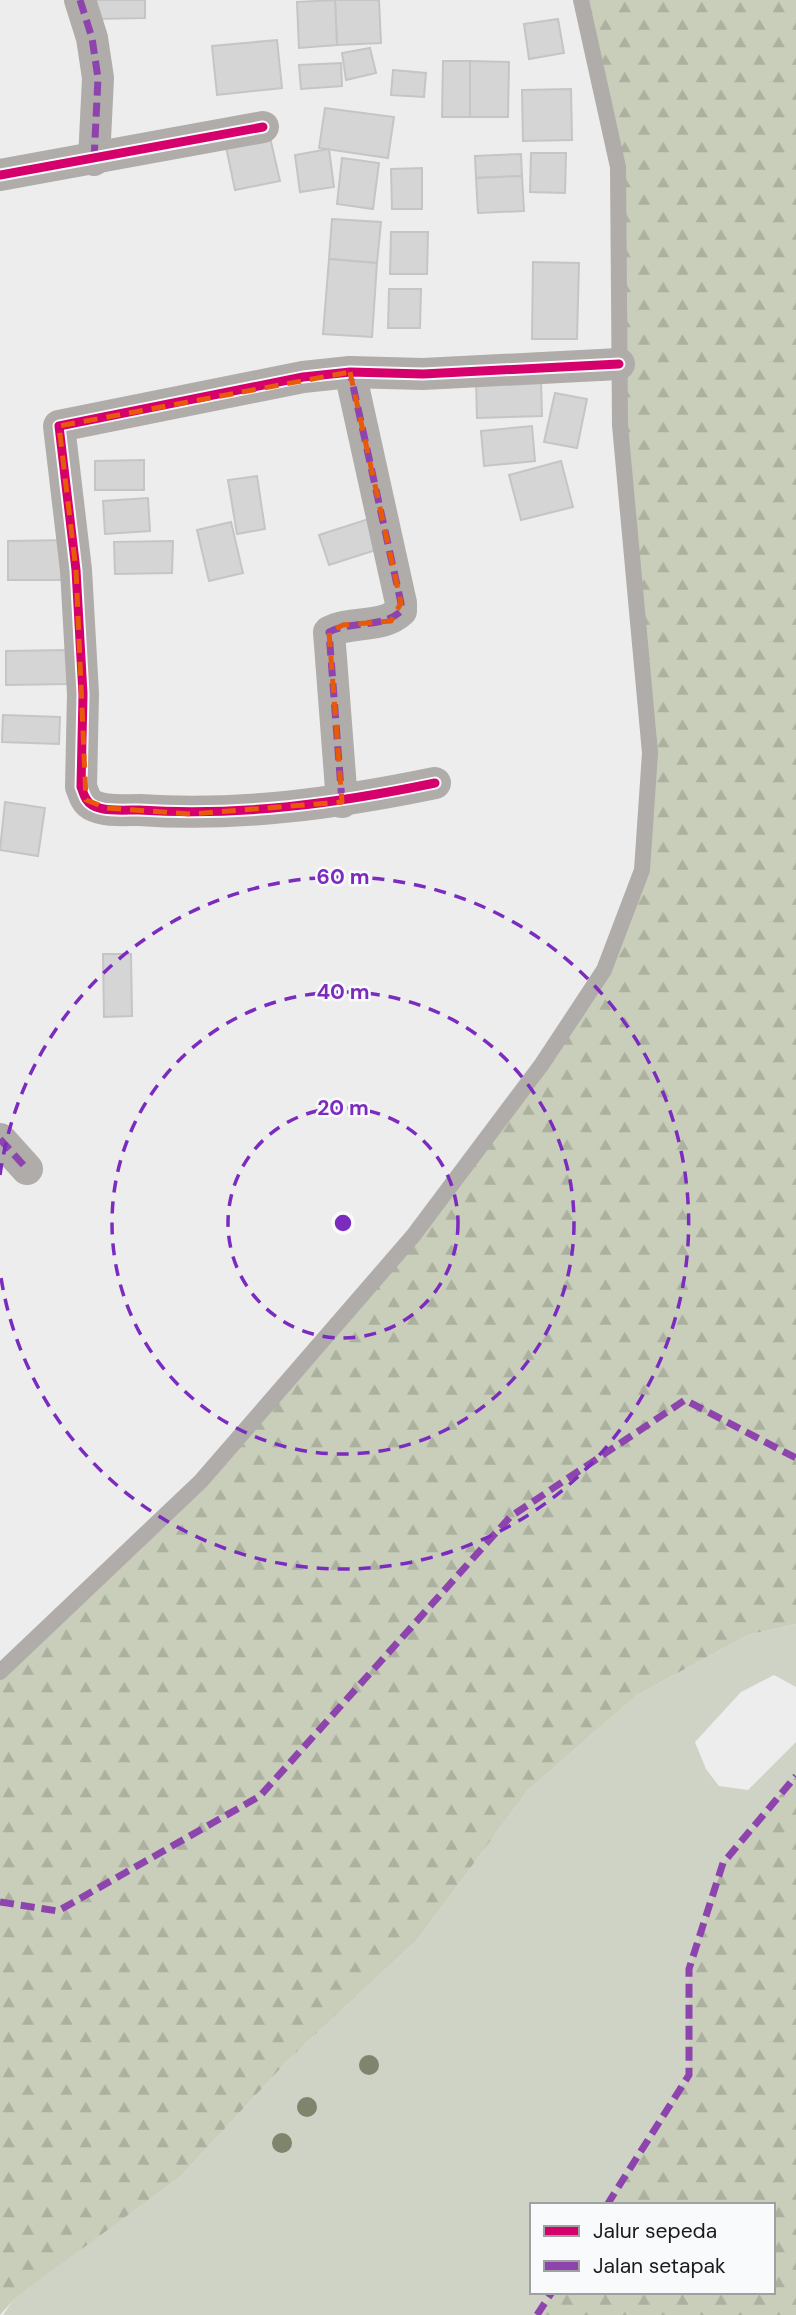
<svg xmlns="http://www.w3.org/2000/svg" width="796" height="2315" viewBox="0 0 796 2315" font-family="'DM Sans',sans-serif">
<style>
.grass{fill:#cfd3c6}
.forest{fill:url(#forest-firs)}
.building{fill:#d5d5d5;stroke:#c6c5c6;stroke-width:2}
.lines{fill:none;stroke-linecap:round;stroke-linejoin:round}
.lane{stroke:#afaca9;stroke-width:16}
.street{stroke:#afaca9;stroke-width:32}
.quiet{stroke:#8e44ad;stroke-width:7;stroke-dasharray:14 7;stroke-linecap:butt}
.cycleway-casing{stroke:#f9fafb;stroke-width:13}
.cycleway{stroke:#d6006c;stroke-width:9}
.tree{fill:#7f846c}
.marked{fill:none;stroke:#e8590c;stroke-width:5;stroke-dasharray:14 9;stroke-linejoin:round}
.ring{fill:none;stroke:#7b2cbf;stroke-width:3.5;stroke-dasharray:12 9}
.centre{fill:#7b2cbf;stroke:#f9fafb;stroke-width:3.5}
.ring-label{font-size:21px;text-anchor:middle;font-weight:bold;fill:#7b2cbf;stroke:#f9fafb;stroke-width:5;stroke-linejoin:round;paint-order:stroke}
</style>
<defs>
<pattern id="forest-firs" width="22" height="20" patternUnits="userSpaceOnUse" patternTransform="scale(1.75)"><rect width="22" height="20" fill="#c8ceba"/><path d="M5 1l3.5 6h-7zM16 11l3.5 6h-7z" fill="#abb09f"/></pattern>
</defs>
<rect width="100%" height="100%" fill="#ededed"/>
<!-- grass -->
<path class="grass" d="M796,1624V1687L774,1675L741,1692L695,1742L706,1769L719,1786L748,1790L796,1742V1776L723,1863L689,1969V2075L607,2205H532V2292H552L537,2315H3L15,2297L180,2177L289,2059L417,1940L528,1790L637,1695L748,1635Z"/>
<!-- forest -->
<g class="forest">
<path d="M581,0H796V1624L748,1635L637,1695L528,1790L417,1940L289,2059L180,2177L16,2297L0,2315V1672L201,1481L413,1236L604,970L642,870L650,753L620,425L618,167Z"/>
<path d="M796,1776V2315H537L552,2292H773V2205H607L689,2075V1969L723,1863Z"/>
</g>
<!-- building -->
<g class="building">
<path d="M95,0H145V18L95,19Z"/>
<path d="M335,0H379L381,43L337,45Z"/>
<path d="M335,0L337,45L299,48L297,2Z"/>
<path d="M558,19L564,53L529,59L524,24Z"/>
<path d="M277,40L282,88L217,95L212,46Z"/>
<path d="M370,48L376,73L346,80L342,53Z"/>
<path d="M443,61H470V117H442Z"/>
<path d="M470,61L509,62L508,117H470Z"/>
<path d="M341,63L342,86L301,89L299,65Z"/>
<path d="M393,70L426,73L424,97L391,95Z"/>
<path d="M571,89L572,140L523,141L522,90Z"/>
<path d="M325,108L394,117L388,158L319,148Z"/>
<path d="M269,133L280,181L235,190L225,142Z"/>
<path d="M329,149L334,187L300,192L295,155Z"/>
<path d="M531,153H566L565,193L530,192Z"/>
<path d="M521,154L522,176L476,178L475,156Z"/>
<path d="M342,158L379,163L373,209L337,204Z"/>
<path d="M422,168V209H392L391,169Z"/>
<path d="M522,176L524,211L478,213L476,178Z"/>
<path d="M332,219L381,222L377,263L329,259Z"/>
<path d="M391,232H428L427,274H390Z"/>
<path d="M329,259L377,263L372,337L323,334Z"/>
<path d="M533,262L579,263L577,339H532Z"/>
<path d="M389,289H421L420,328H388Z"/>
<path d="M541,378L542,416L477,418L476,381Z"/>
<path d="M555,393L587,399L577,448L544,442Z"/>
<path d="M532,426L535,461L484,466L481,431Z"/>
<path d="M144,460V490H95V461Z"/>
<path d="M561,461L573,507L521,520L509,475Z"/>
<path d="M257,476L265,529L237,534L228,480Z"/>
<path d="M148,498L150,531L105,534L103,501Z"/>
<path d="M375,517L385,547L329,565L319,535Z"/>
<path d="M231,522L243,573L209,581L197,530Z"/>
<path d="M69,540V580H8V541Z"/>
<path d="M173,541L172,573L115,574L114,542Z"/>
<path d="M68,650V684L6,685V651Z"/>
<path d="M3,715L60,717L59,744L2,742Z"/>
<path d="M5,802L45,808L38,856L0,850Z"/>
<path d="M103,954H131L132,1016L104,1017Z"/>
</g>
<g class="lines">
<!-- lane -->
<path class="lane" d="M0,1672L201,1481L413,1236L542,1064L604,970L642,870L650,753L620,425L618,167L581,0"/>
<!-- street -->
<g class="street">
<path d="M80,0L92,38L98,78L94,160"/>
<path d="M0,175L263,127"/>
<path d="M435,783C338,803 239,817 139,810C125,810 104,812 92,805C85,801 84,794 81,787L83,694L76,570L59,426L303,377L350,372L423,374L619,364"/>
<path d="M342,802L329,632C352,620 382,629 401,611V603L350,372"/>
<path d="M0,1139L27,1169"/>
</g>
<!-- quiet -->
<g class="quiet">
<path d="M80,0L92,38L98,78L94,160"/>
<path d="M342,802L329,632C352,620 382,629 401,611V603L350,372"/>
<path d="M0,1139L27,1169"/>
<path d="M0,1902L58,1911L260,1796L510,1517L685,1400L796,1458"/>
<path d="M607,2205L689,2075V1969L723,1863L796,1776"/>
<path d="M537,2315L552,2292"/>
</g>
<defs>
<g id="cycleway">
<path d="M0,175L263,127"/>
<path d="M435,783C338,803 239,817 139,810C125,810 104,812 92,805C85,801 84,794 81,787L83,694L76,570L59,426L303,377L350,372L423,374L619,364"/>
</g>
</defs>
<!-- cycleway casing -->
<use href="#cycleway" class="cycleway-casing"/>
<!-- cycleway -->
<use href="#cycleway" class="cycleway"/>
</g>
<!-- trees -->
<g class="tree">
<circle cx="369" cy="2065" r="10"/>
<circle cx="307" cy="2107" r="10"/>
<circle cx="282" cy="2143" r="10"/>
</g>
<!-- marked area -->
<path class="marked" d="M350,372L401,603L391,621L343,625L329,632L342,802L191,814L107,808L86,800L76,570L59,426Z"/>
<!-- distance rings -->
<g class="ring">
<circle cx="343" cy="1223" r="115"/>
<circle cx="343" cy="1223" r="231"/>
<path d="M0 1175A346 346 0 1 1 0 1271"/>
</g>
<circle cx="343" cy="1223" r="10" class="centre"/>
<g class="ring-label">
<text x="343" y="884">60 m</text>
<text x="343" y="999">40 m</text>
<text x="343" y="1115">20 m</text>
</g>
<!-- legend -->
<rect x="530" y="2203" width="245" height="91" fill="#f9fafb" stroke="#9fa0a1" stroke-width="2"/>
<rect x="544" y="2226" width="35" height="10" fill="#d6006c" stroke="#9fa0a1" stroke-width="2"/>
<text x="593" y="2238" font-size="21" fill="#191a1a">Jalur sepeda</text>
<rect x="544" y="2261" width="35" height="10" fill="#8e44ad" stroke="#9fa0a1" stroke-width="2"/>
<text x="593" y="2273" font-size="21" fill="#191a1a">Jalan setapak</text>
</svg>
